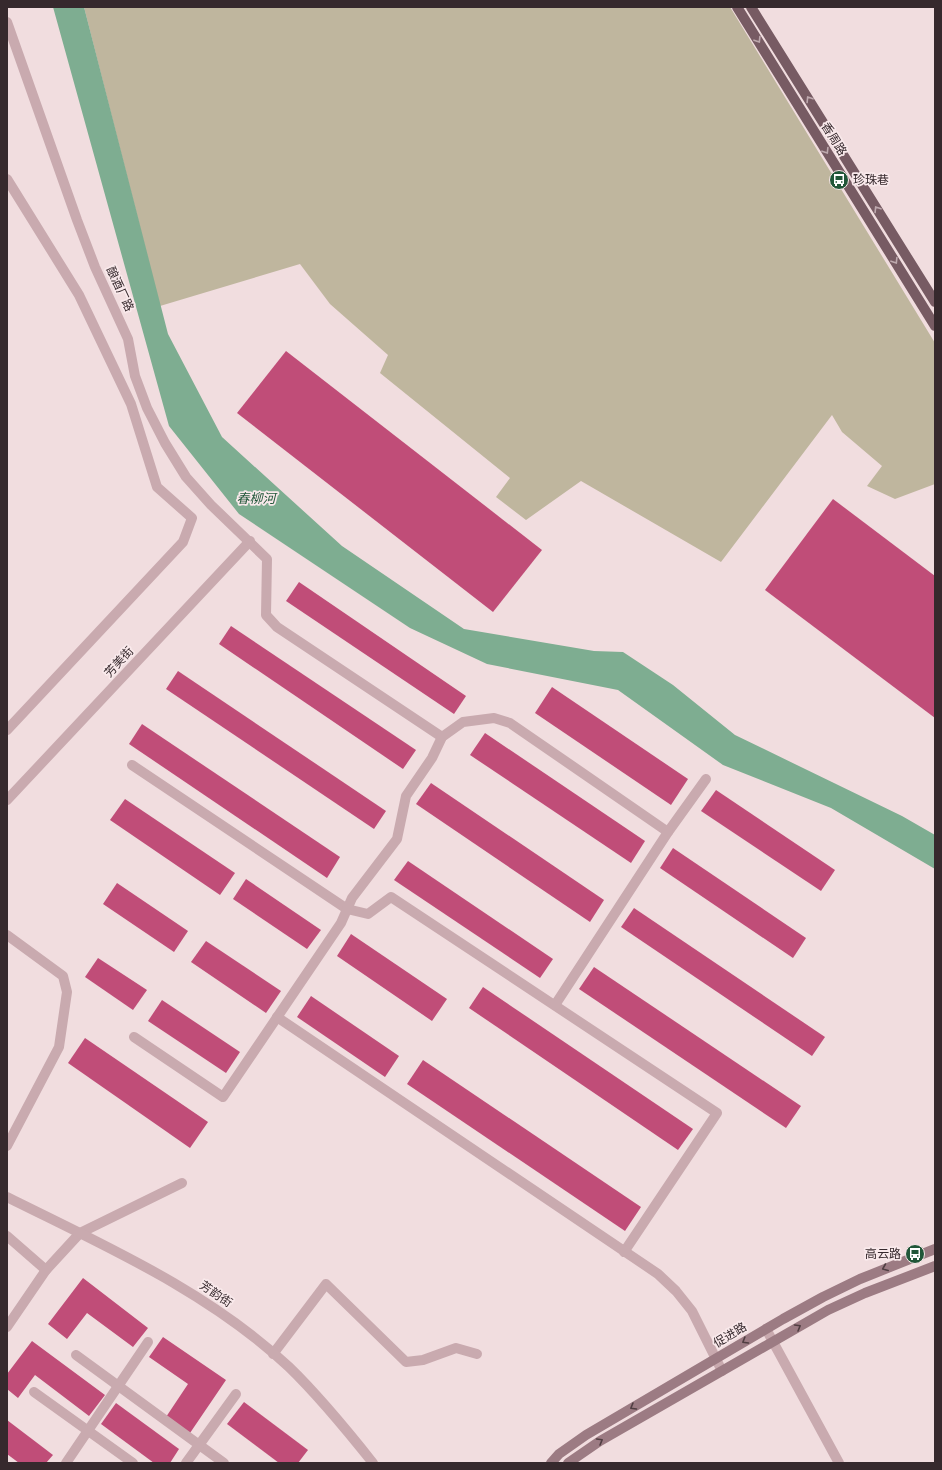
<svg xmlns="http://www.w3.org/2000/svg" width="942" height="1470" viewBox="0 0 942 1470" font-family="'DejaVu Sans','Noto Sans SC',sans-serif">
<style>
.green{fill:#bfb69e}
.water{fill:#7ead91}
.building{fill:#c04d78}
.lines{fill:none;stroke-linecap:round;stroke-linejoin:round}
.minor{stroke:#c9aaaf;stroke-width:10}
.tertiary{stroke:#c9aaaf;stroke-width:10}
.secondary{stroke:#9c7b83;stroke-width:10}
.primary{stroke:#775b63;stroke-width:10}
.oneway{stroke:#bea9ae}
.oneway2{stroke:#503e42}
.labels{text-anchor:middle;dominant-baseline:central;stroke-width:3.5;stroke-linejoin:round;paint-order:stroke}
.street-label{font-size:12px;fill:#36292d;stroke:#f9e9eb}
.poi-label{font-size:12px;fill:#36292d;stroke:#f9e9eb;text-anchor:start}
.water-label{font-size:13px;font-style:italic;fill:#205638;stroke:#f9e9eb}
</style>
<rect width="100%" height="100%" fill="#f1dddf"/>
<!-- green -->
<path class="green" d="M84,7H730L935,343V484L895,499L867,486L882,466L842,432L832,415L721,562L581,481L526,520L496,497L510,478L380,373L388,355L330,304L300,264L160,306Z"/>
<!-- water -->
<path class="water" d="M53,7H84L168,334L222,437L342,546L464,629L594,651L623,652L673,685L735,735L902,816L935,835V869L831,808L723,765L618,690L487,664L410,628L239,514L169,426Z"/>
<!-- building -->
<g class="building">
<path d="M286,351L542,550L493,612L237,413Z"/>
<path d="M833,499L935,576V718L765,590Z"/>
<path d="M299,582L466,696L454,714L286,601Z"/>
<path d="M231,626L416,750L403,769L219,644Z"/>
<path d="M178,671L386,811L374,829L166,689Z"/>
<path d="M552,687L688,779L671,805L535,713Z"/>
<path d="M142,724L340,857L327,878L129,744Z"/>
<path d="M485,733L645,841L631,863L470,755Z"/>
<path d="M431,783L604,900L590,922L416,804Z"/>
<path d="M716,790L835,870L821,891L701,811Z"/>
<path d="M125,799L235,873L220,895L110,820Z"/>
<path d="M673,848L806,938L793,958L660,868Z"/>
<path d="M408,861L553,959L540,978L394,880Z"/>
<path d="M246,879L321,930L307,949L233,899Z"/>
<path d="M117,883L188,931L174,952L103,904Z"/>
<path d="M634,908L825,1037L812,1056L621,927Z"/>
<path d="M351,934L447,999L432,1021L337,956Z"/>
<path d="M206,941L281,991L266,1013L191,962Z"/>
<path d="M98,958L147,990L133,1010L85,977Z"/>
<path d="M594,967L801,1106L786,1128L579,989Z"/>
<path d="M483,987L693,1129L678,1150L469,1008Z"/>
<path d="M311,996L399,1056L385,1077L297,1017Z"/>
<path d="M162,1000L240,1052L226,1073L148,1021Z"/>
<path d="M85,1038L208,1122L190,1148L68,1063Z"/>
<path d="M423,1060L641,1207L625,1231L407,1084Z"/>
<path d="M83,1278L148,1328L133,1347L87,1313L67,1339L48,1324Z"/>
<path d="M163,1337L226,1380L190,1433L166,1417L188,1384L149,1357Z"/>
<path d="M32,1341L105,1395L89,1416L35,1375L18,1398L7,1389V1374Z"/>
<path d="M244,1402L308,1450L298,1463H279L227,1424Z"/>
<path d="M116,1403L179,1449L170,1463H154L101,1424Z"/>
<path d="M7,1420L53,1455L46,1463H19L7,1454Z"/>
</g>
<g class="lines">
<!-- minor -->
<g class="minor">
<path d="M7,22L77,220L95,267L128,339L135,376L147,408L165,443L186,477L211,505L267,559L266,615L277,627L442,737"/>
<path d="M7,179L79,295L131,404L157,487L192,518L183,542L7,730"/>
<path d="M132,765L347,909L368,914L391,897L717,1113L624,1252"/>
<path d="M7,800L250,541"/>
<path d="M7,935L63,976L67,992L59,1047L7,1146"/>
<path d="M555,1005L668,832L706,779"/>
<path d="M277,1017L658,1274L676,1291L692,1311L722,1371"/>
<path d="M134,1037L223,1097L341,923L352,898L397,839L406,796L432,758L442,737L463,722L494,718L510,723L668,832"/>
<path d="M7,1236L46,1270"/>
<path d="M7,1327L46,1270L80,1233L182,1183"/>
<path d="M766,1329L839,1463"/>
<path d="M273,1354L326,1284L406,1362L423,1360L456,1348L477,1354"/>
<path d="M76,1355L224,1463"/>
<path d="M34,1392L133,1463"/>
<path d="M66,1463L148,1342"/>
<path d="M186,1463L236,1394"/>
</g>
<!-- tertiary -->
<path class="tertiary" d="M7,1197C105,1246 208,1291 289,1367C320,1397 346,1429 373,1463"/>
<!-- secondary -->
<g class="secondary">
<path d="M551,1463L559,1454L586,1435L783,1319L823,1297L860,1279L935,1249"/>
<path d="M568,1463L600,1441L828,1310L865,1293L935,1266"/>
</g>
<!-- primary -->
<g class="primary">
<path d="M737,7L935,326"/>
<path d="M751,7L935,302"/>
</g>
</g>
<!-- one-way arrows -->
<defs><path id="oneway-chevron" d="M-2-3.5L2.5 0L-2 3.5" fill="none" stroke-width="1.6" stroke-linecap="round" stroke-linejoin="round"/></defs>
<g class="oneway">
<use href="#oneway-chevron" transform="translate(758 40) rotate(58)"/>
<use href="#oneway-chevron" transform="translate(809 99) rotate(-122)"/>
<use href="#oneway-chevron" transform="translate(826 151) rotate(58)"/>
<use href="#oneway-chevron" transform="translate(877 209) rotate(-122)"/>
<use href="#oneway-chevron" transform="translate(895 261) rotate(58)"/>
</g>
<g class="oneway2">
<use href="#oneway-chevron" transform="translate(885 1268) rotate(157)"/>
<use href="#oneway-chevron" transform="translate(798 1327) rotate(-30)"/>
<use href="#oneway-chevron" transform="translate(745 1341) rotate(149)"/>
<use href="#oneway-chevron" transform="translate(633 1407) rotate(150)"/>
<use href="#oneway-chevron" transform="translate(600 1441) rotate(-30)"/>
</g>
<!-- icons -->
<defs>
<symbol id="bus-disc" viewBox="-11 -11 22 22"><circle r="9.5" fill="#205638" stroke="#f9e9eb"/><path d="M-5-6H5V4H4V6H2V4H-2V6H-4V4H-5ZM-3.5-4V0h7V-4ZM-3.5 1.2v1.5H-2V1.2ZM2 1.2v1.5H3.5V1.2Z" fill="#fff"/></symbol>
</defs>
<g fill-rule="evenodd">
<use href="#bus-disc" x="828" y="169" width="22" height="22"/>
<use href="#bus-disc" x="904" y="1243" width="22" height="22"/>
</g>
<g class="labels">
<!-- street labels -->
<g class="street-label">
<text transform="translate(834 139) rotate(58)">香周路</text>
<text transform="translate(120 289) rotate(65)">酿酒厂路</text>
<text transform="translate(119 662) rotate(-47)">芳美街</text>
<text transform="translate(216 1294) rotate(34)">芳韵街</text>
<text transform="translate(730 1335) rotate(-31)">促进路</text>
</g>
<!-- poi labels -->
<g class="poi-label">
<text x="853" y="180">珍珠巷</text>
<text x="901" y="1254" text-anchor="end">高云路</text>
</g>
<!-- water labels -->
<g class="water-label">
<text x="256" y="498">春柳河</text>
</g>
</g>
<!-- border -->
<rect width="942" height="1470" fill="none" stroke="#36292d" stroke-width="16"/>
</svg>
